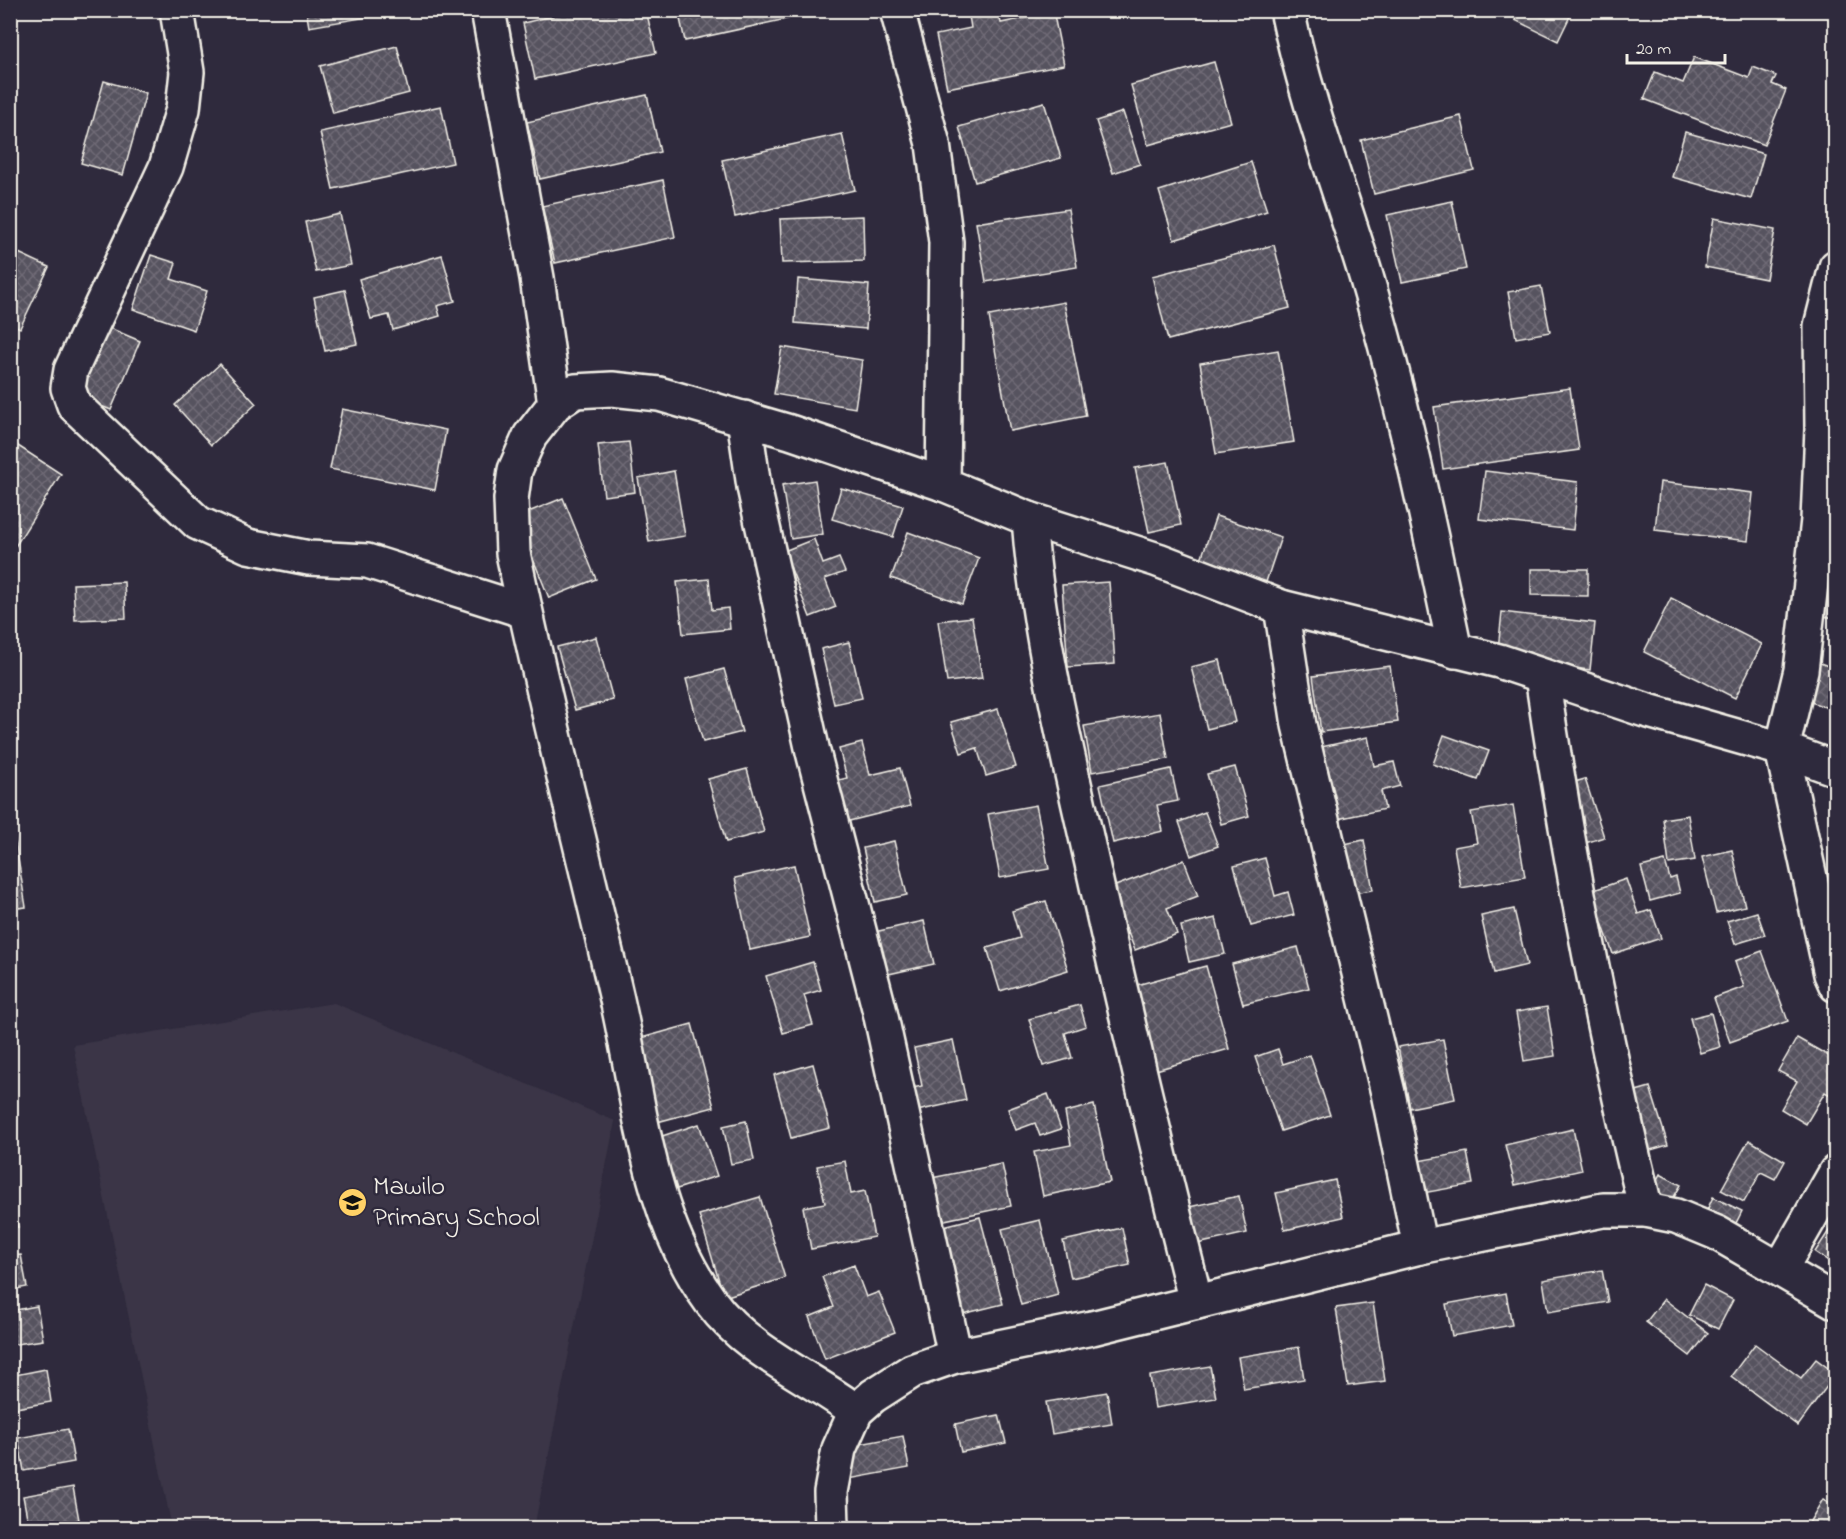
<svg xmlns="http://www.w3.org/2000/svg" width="1846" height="1539" viewBox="0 0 1846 1539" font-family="'Indie Flower',sans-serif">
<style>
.built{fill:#3b3647}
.building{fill:url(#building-cross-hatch);stroke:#f4f1e8;stroke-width:1.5}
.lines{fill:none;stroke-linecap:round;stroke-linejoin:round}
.minor-casing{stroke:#f4f1e8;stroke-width:38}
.minor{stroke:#2f2a3d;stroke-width:33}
.labels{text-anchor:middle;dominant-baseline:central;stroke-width:5;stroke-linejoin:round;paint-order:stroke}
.poi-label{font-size:27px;fill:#f4f1e8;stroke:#2f2a3d;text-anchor:start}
</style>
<defs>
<pattern id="building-cross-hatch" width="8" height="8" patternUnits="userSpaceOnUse" patternTransform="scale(1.5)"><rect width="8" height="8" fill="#56525f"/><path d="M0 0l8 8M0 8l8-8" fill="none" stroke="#6f6b76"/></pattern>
</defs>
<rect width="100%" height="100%" fill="#2f2a3d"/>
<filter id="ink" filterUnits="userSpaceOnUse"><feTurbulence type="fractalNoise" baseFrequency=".0167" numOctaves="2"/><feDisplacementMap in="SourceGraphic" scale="12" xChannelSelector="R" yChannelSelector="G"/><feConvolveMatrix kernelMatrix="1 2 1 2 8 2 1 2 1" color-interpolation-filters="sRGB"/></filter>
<g filter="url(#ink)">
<!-- built -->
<path class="built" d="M334,1003L615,1121L534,1528H172L73,1045Z"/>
<!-- building -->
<g class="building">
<path d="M306,10H390L391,13L309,27Z"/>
<path d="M578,10H646L656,53L535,79L523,23Z"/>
<path d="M678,10H805V15L685,41Z"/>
<path d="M968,10H998L1001,23L1025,18L1023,10H1053L1064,65L947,88L936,35L971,28Z"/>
<path d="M1520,10H1573L1558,41L1515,20Z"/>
<path d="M397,46L409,93L333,113L320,66Z"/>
<path d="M1694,57L1749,78L1753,67L1776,76L1772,84L1786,90L1764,145L1644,99L1655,72L1683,83Z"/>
<path d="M1214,62L1231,122L1148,145L1131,85Z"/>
<path d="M104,81L146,93L123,175L81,163Z"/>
<path d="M647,95L660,152L540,179L527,122Z"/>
<path d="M1044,102L1061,158L975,182L959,127Z"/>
<path d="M441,106L453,163L333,189L320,132Z"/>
<path d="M1123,112L1140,164L1113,173L1096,121Z"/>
<path d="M1461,116L1474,170L1374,194L1361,140Z"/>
<path d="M1685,132L1764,154L1751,199L1672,177Z"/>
<path d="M842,134L855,190L735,217L722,160Z"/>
<path d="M1251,162L1267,211L1174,240L1159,191Z"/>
<path d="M663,180L675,237L555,263L542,206Z"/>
<path d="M1452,201L1466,269L1402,282L1387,215Z"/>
<path d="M1068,209L1077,267L986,282L976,223Z"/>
<path d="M340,214L351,265L316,272L305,222Z"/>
<path d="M863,216L864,261L782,263L780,219Z"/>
<path d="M1714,218L1775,230L1766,279L1705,267Z"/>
<path d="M1274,245L1290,308L1168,340L1152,276Z"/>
<path d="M10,249L49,267L20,328L10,323Z"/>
<path d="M151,255L176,263L171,279L207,291L194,330L133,309Z"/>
<path d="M442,255L455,301L437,306L440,316L393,330L389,315L371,319L359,279Z"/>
<path d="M798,279L869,285L866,329L795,323Z"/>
<path d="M1541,286L1550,332L1516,338L1508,292Z"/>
<path d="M345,290L357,344L325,351L314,297Z"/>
<path d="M1064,302L1086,416L1010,431L989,316Z"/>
<path d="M100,324L140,341L111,410L72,394Z"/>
<path d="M782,347L862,360L855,408L774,394Z"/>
<path d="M1278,350L1294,442L1216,454L1200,363Z"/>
<path d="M220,364L256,404L211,445L175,405Z"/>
<path d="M1570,388L1579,450L1443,469L1434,407Z"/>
<path d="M342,409L446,430L435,490L330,469Z"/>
<path d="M629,442L635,492L604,496L598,445Z"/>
<path d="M15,444L61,474L11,553L10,451Z"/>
<path d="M1168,462L1181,525L1149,532L1135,468Z"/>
<path d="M674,471L685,536L649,542L638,478Z"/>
<path d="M1485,471L1578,482L1573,530L1479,519Z"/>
<path d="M815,480L823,534L791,539L782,485Z"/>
<path d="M1660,482L1753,493L1748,541L1655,530Z"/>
<path d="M841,488L903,506L893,537L832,519Z"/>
<path d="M563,498L596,579L549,598L516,517Z"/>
<path d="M1216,516L1281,537L1266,582L1201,559Z"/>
<path d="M908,532L979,558L962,604L891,578Z"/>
<path d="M814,539L823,564L839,558L845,572L825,579L836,607L810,617L784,551Z"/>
<path d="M1819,567L1836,569V618L1814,615Z"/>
<path d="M1531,569H1588V596L1531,595Z"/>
<path d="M709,579L712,610L728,608L730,629L683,634L677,582Z"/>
<path d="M124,582L126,618L75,620L73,584Z"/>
<path d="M1109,582L1115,664L1068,667L1062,585Z"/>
<path d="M1671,598L1762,644L1735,698L1644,652Z"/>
<path d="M1502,612L1595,623L1590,670L1497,659Z"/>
<path d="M972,617L982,678L947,682L938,621Z"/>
<path d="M596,637L613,700L575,710L557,647Z"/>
<path d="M849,642L862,698L834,704L821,649Z"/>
<path d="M1220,660L1235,722L1207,729L1191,667Z"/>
<path d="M1815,661L1836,669V711L1800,698Z"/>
<path d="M1390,666L1398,722L1321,732L1313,676Z"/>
<path d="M724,669L742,732L703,742L686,679Z"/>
<path d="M998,709L1016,767L986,776L977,748L961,753L951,722Z"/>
<path d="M1160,713L1168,759L1092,772L1084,726Z"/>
<path d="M1444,735L1489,751L1478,780L1433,764Z"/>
<path d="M1368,737L1374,766L1394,762L1400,786L1381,791L1385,809L1337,819L1321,747Z"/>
<path d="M862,743L870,775L900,768L910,806L841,823L831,782L847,778L839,749Z"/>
<path d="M1235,767L1249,816L1221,824L1207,774Z"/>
<path d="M747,769L764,832L726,842L708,779Z"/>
<path d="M1171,769L1178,801L1157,805L1163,831L1113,843L1100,785Z"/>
<path d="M1585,779L1604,837L1579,845L1561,786Z"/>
<path d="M1036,805L1049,869L1000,878L988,814Z"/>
<path d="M1513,805L1525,877L1461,888L1454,847L1477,843L1471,812Z"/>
<path d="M10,810L26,907L10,909Z"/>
<path d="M1205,812L1218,846L1191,856L1179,822Z"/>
<path d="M1688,815L1695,860L1669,864L1663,819Z"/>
<path d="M1364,840L1373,890L1347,894L1339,845Z"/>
<path d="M894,841L907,895L875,902L863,848Z"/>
<path d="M1732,850L1745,906L1716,913L1702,857Z"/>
<path d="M1265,858L1275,896L1288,892L1294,915L1251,926L1234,866Z"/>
<path d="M1184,860L1198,896L1167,908L1177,934L1135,950L1110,888Z"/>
<path d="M1665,861L1670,879L1676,877L1680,893L1650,901L1641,867Z"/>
<path d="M794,865L810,937L750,950L735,878Z"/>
<path d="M1626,879L1638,914L1651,910L1661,938L1613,954L1591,891Z"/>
<path d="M1046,901L1068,970L1000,991L987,948L1020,938L1012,911Z"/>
<path d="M1514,909L1527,965L1494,973L1481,916Z"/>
<path d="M1757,912L1765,935L1735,944L1727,921Z"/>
<path d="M1216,918L1225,954L1189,962L1181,926Z"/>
<path d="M924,921L934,964L875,977L865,934Z"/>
<path d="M1298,947L1309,988L1243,1004L1232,964Z"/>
<path d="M1762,951L1788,1021L1730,1042L1714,998L1744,987L1735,961Z"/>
<path d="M813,962L821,990L804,995L813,1025L783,1033L766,976Z"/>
<path d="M1206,966L1229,1049L1156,1070L1133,986Z"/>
<path d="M1080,1005L1086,1026L1065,1033L1072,1058L1043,1066L1029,1019Z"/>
<path d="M1547,1007L1555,1056L1524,1061L1516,1012Z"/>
<path d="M1711,1013L1720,1047L1700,1053L1690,1018Z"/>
<path d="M692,1024L714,1107L657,1122L634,1040Z"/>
<path d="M1797,1038L1836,1060V1095L1834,1097L1825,1092L1806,1124L1781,1109L1797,1081L1778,1071Z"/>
<path d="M1443,1039L1455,1099L1410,1108L1398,1047Z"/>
<path d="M953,1040L966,1100L908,1113L903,1090L922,1086L914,1048Z"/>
<path d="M1278,1049L1283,1064L1310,1055L1330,1115L1281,1131L1255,1057Z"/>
<path d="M813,1064L830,1128L791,1138L774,1075Z"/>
<path d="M1650,1087L1668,1145L1640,1153L1622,1095Z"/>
<path d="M1048,1094L1061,1129L1040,1136L1035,1123L1016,1130L1008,1109Z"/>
<path d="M1094,1105L1110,1182L1043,1196L1034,1152L1071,1145L1065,1112Z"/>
<path d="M746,1121L754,1160L731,1164L723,1126Z"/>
<path d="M699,1124L717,1176L677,1189L659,1137Z"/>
<path d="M1573,1129L1582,1170L1515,1185L1505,1145Z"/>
<path d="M1749,1140L1785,1161L1775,1179L1761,1172L1744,1202L1721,1190Z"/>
<path d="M1467,1152L1473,1184L1412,1195L1407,1163Z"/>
<path d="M845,1161L851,1194L865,1191L874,1237L811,1249L803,1207L825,1203L817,1166Z"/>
<path d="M1002,1164L1011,1206L935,1222L926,1179Z"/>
<path d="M1660,1174L1681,1185L1667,1209L1647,1198Z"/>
<path d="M1335,1180L1343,1217L1285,1230L1276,1193Z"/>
<path d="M10,1194L18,1227L10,1228Z"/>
<path d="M1239,1196L1247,1233L1188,1246L1180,1209Z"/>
<path d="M760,1197L785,1278L724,1297L699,1215Z"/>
<path d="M1713,1197L1742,1211L1731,1233L1703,1219Z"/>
<path d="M980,1217L1003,1304L958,1315L935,1228Z"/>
<path d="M1040,1220L1058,1295L1021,1305L1002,1229Z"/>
<path d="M1836,1220V1266L1815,1252Z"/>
<path d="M1122,1228L1130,1265L1071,1278L1063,1241Z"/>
<path d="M21,1255L27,1287L10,1290V1256Z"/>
<path d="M854,1265L866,1297L879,1292L895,1332L825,1359L809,1317L834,1307L822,1277Z"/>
<path d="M1602,1270L1608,1302L1548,1312L1543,1280Z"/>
<path d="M1704,1285L1733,1300L1718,1329L1689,1315Z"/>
<path d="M1506,1293L1512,1325L1452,1336L1446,1304Z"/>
<path d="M1664,1299L1708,1333L1690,1356L1646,1322Z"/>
<path d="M1373,1303L1385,1381L1348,1386L1336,1308Z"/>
<path d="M37,1306L43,1340L10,1345V1311Z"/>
<path d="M1755,1344L1801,1378L1816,1359L1836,1374L1798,1426L1731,1376Z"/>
<path d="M1299,1347L1304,1379L1244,1389L1238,1357Z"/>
<path d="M1210,1366L1216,1398L1155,1408L1150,1376Z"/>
<path d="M46,1369L51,1402L10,1409V1376Z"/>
<path d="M1107,1392L1112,1424L1052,1434L1046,1402Z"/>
<path d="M999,1415L1006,1443L961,1452L955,1424Z"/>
<path d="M68,1429L74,1462L24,1471L18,1438Z"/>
<path d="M903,1436L909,1468L849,1479L843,1447Z"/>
<path d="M73,1487L79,1520L29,1528L23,1496Z"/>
<path d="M1823,1499L1836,1507V1528H1806Z"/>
</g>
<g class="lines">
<defs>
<g id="minor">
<path d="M177,10L187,72L183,109L166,167L71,370L68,388L74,405L198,523L248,546L309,558L367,561L525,611"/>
<path d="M488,10L537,278L555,404"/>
<path d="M897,10L933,144L946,242L943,484"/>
<path d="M1287,10C1306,101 1339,187 1366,276C1402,399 1429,525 1455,651"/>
<path d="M1836,267L1821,326L1822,429L1818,520L1808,610L1801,670L1782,749L1831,974L1836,985"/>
<path d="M744,418L754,487L813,752L880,1012L955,1356"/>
<path d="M1029,519C1037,628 1063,734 1087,841C1121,995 1157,1149 1196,1302"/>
<path d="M1281,607L1299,725L1388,1093L1420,1247"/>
<path d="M1542,676C1568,856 1603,1034 1646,1210"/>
<path d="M1781,1268L1836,1172"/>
<path d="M856,1411C807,1375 748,1352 711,1302C646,1213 640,1098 616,995C582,848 544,701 513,553L511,499L515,470L530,436L555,404L575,391L612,389L659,394L790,432L943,484L1029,519L1158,560L1281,607L1499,661L1645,710L1782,749L1836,769"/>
<path d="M832,1528L831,1492L839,1449L856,1411L873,1396L912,1371L955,1356L1092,1328L1420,1247L1603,1210H1646L1676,1216L1717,1233L1836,1302"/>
</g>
</defs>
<!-- minor casing -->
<use href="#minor" class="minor-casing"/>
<!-- minor -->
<use href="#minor" class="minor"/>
</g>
</g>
<!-- icons -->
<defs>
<symbol id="school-disc" viewBox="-11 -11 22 22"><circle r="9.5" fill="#ffd166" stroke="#2f2a3d"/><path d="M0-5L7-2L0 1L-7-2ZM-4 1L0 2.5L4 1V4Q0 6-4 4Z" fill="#111"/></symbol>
</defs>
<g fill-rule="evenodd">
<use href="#school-disc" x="336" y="1186" width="33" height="33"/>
</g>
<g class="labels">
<!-- poi labels -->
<g class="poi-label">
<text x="373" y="1187">Mawilo<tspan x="373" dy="31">Primary School</tspan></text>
</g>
</g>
<!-- margin -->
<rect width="1846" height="1539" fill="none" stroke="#2f2a3d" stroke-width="36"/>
<rect x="18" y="18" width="1810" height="1503" fill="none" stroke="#f4f1e8" stroke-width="2" filter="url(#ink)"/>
<!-- scale -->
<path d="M1627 54v9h98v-9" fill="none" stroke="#f4f1e8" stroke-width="3"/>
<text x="1636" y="54" font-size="18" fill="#f4f1e8" stroke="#2f2a3d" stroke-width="4.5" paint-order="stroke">20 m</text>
</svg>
